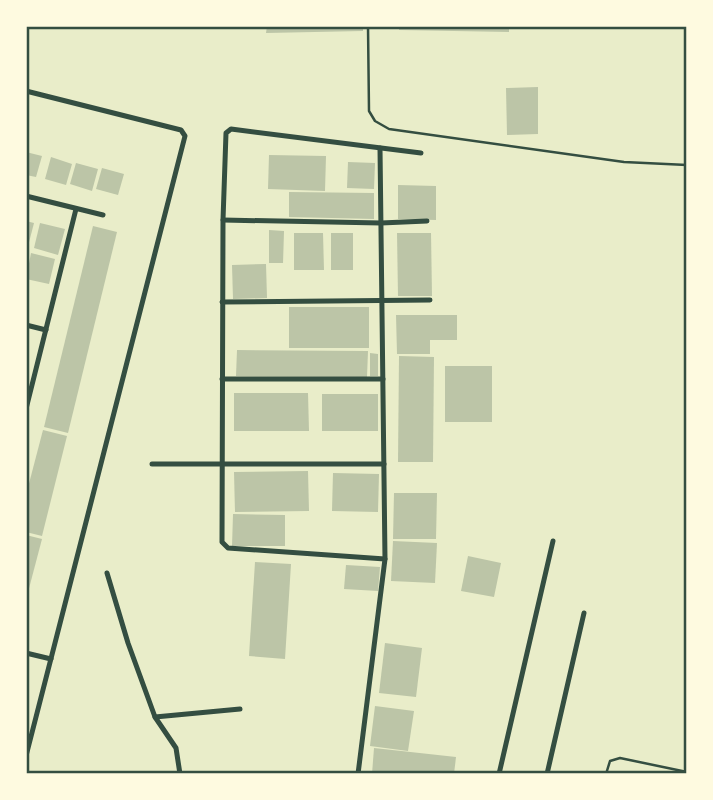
<svg xmlns="http://www.w3.org/2000/svg" width="713" height="800" viewBox="0 0 713 800" font-family="Manrope,sans-serif">
<style>
.building{fill:#bcc5a7}
.lines{fill:none;stroke-linecap:round;stroke-linejoin:round}
.service{stroke:#344e41;stroke-width:2.5}
.minor{stroke:#344e41;stroke-width:5}
.neatline{fill:none;stroke:#344e41;stroke-width:2.5}
</style>
<rect width="100%" height="100%" fill="#e9edc9"/>
<!-- building -->
<g class="building">
<path d="M267,26H363V31L266,33Z"/>
<path d="M399,26H509V32L399,30Z"/>
<path d="M538,87V134L507,135L506,88Z"/>
<path d="M26,152L42,156L36,177L26,175Z"/>
<path d="M269,155L326,156L325,191L268,189Z"/>
<path d="M51,157L72,164L66,185L45,179Z"/>
<path d="M348,162L375,163L374,189L347,188Z"/>
<path d="M76,163L98,169L92,191L70,184Z"/>
<path d="M102,168L124,174L118,195L96,189Z"/>
<path d="M398,185L436,186V220L398,219Z"/>
<path d="M289,192L374,193V219L289,217Z"/>
<path d="M26,221L34,223L27,250H26Z"/>
<path d="M40,223L65,229L58,255L34,248Z"/>
<path d="M93,226L117,232L68,433L44,427Z"/>
<path d="M269,230L284,231L283,263H269Z"/>
<path d="M294,233H323L324,270H294Z"/>
<rect x="331" y="233" width="22" height="37"/>
<path d="M397,233H431L432,296H398Z"/>
<path d="M31,253L55,259L49,284L26,279Z"/>
<path d="M266,264L267,298L233,299L232,265Z"/>
<rect x="289" y="307" width="80" height="41"/>
<path d="M396,315H457V340H430V354H397Z"/>
<path d="M237,350L368,351L367,377L236,376Z"/>
<path d="M370,353L378,354V376H370Z"/>
<path d="M399,356L434,357L433,462H398Z"/>
<rect x="445" y="366" width="47" height="56"/>
<path d="M234,393H308L309,431H234Z"/>
<rect x="322" y="394" width="56" height="37"/>
<path d="M43,430L67,436L42,536L26,532V495Z"/>
<path d="M308,471L309,511L235,512L234,472Z"/>
<path d="M333,473L379,474L378,512L332,511Z"/>
<path d="M394,493H437L436,539H393Z"/>
<path d="M233,514L285,515V546H232Z"/>
<path d="M26,535L42,539L27,596H26Z"/>
<path d="M393,541L437,543L435,583L391,581Z"/>
<path d="M468,556L501,563L494,597L461,591Z"/>
<path d="M255,562L291,564L285,659L249,656Z"/>
<path d="M346,565L380,567L378,591L344,589Z"/>
<path d="M385,643L422,648L416,697L379,693Z"/>
<path d="M375,706L414,711L408,751L370,746Z"/>
<path d="M374,748L456,757L454,774H372Z"/>
</g>
<g class="lines">
<!-- service -->
<g class="service">
<path d="M368,26L369,111L375,121L389,129L624,162L687,165"/>
<path d="M606,774L610,761L620,758L687,772"/>
</g>
<!-- minor -->
<g class="minor">
<path d="M26,91L181,130L185,136L26,756"/>
<path d="M26,196L103,215"/>
<path d="M223,220L381,223L427,221"/>
<path d="M222,302L430,300"/>
<path d="M26,325L46,330"/>
<path d="M222,379H383"/>
<path d="M26,409L76,209"/>
<path d="M152,464H384"/>
<path d="M385,559L228,548L222,542L223,220L226,133L231,129L421,153"/>
<path d="M107,573L128,643L155,717L176,748L180,774"/>
<path d="M26,653L51,659"/>
<path d="M155,717L240,709"/>
<path d="M358,774L385,559L380,148"/>
<path d="M499,774L553,541"/>
<path d="M547,774L584,613"/>
</g>
</g>
<!-- border -->
<rect width="713" height="800" fill="none" stroke="#fefae0" stroke-width="56"/>
<rect x="28" y="28" width="657" height="744" class="neatline"/>
</svg>
